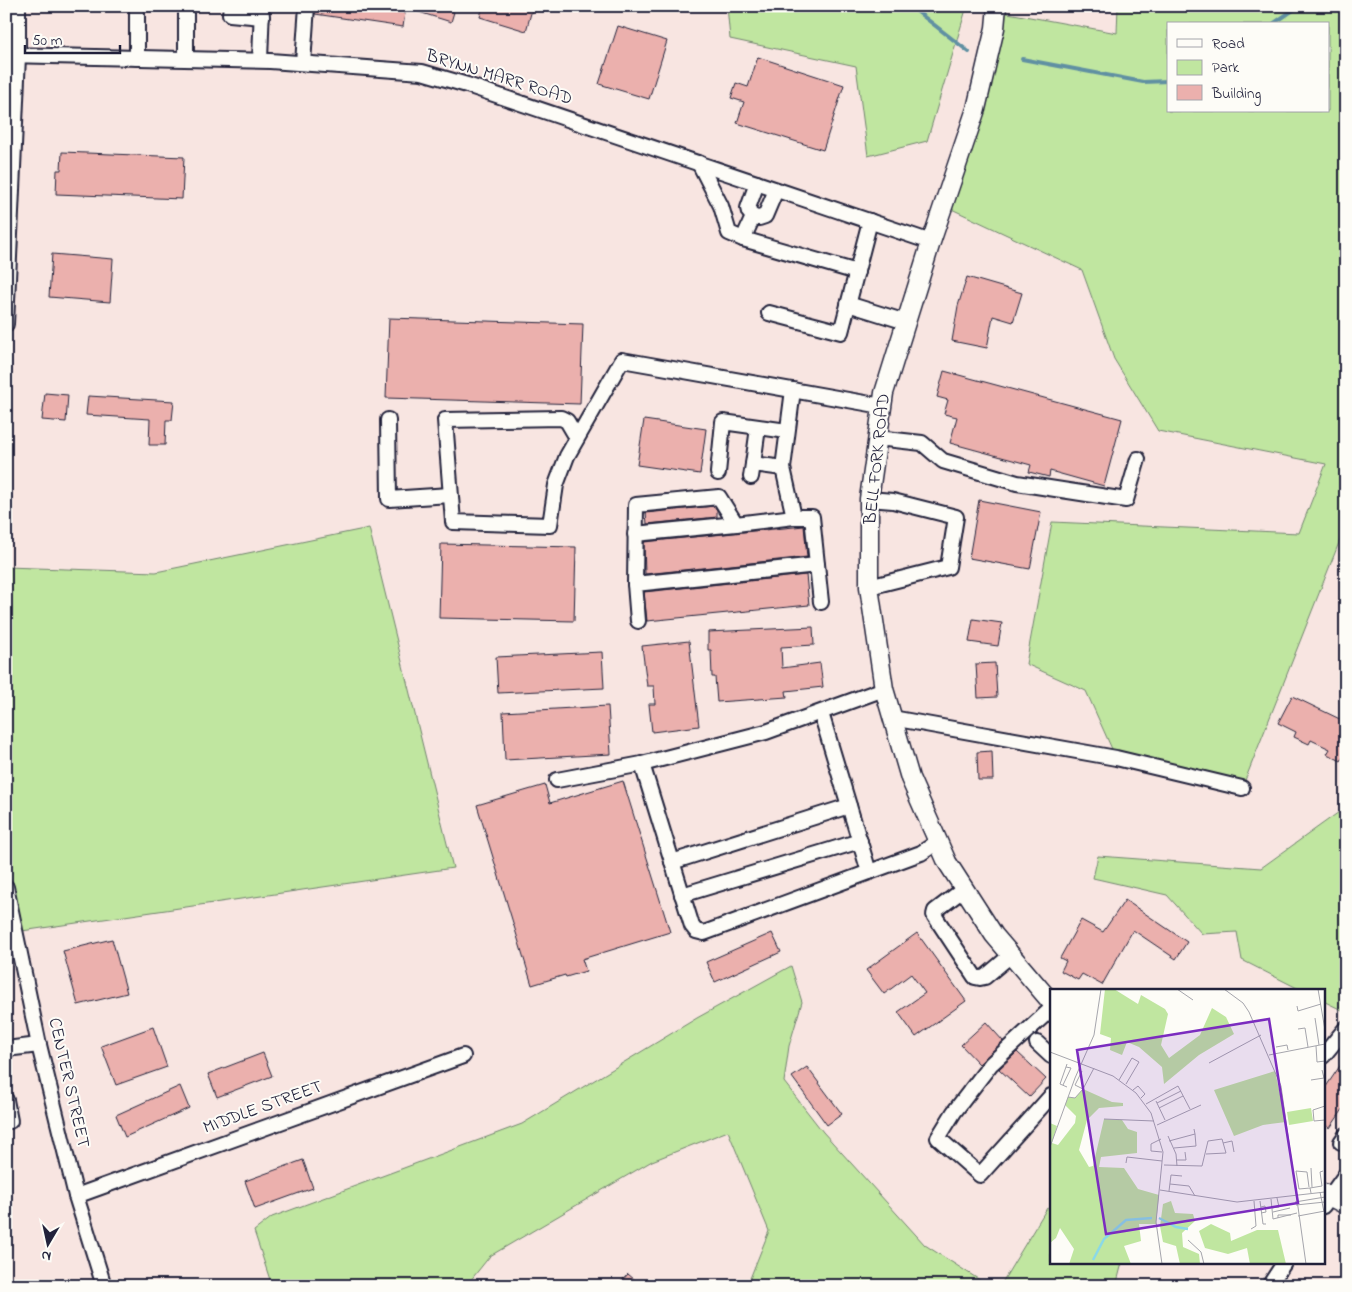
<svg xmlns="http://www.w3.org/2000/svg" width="1352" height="1292" viewBox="0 0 1352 1292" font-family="'Indie Flower',sans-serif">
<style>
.built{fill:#f8e5e1}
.green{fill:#c0e6a0;stroke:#71846e;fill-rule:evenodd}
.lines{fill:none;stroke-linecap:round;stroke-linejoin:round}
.stream{stroke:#6090a2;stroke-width:4}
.building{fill:#ebb0ad;stroke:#22223b}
.minor-casing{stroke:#22223b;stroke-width:18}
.major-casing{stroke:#22223b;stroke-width:21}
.minor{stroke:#fdfcf7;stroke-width:14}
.major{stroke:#fdfcf7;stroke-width:18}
.labels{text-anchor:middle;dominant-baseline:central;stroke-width:4;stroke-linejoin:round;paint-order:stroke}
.street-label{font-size:18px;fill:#22223b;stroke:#fdfcf7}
.inset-river{fill:none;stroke:#8ad9e7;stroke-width:2.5}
.inset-road{fill:none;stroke:#a5a5ac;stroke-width:1}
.view{fill:#7b2cbf;fill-opacity:0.15;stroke:#7b2cbf;stroke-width:2.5}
.inset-edge{fill:none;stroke:#22223b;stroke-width:2.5}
</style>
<rect width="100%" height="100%" fill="#fdfcf7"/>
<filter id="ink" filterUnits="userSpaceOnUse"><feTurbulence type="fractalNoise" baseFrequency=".02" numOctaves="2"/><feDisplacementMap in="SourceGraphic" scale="10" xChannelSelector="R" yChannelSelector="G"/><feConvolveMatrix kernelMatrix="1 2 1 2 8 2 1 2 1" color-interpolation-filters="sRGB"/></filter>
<g filter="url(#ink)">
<!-- built -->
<path class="built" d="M6,6H1118L1117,33L997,11L943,205L1082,270L1114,359L1158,431L1326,464L1300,533L1052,522L1026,664L1086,691L1116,758L1242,787L1346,525V807L1261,868L1098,856L1093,878L1167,895L1203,934L1237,932L1242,960L1303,991H1051V1263H1323V1001L1346,1012V1174L1330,1197L1346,1205V1286H6Z"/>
<!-- green -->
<g class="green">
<path d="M727,6H967L927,141L868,156L856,66L730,39Z"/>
<path d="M1118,6H1346V525L1242,788L1116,758L1086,691L1026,664L1052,522L1299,533L1326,464L1158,431L1114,359L1082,270L943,205L997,11L1117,33ZM1168,24H1328V111H1168Z"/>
<path d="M369,528L453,868L15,932L6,887V567L156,572Z"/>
<path d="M1346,807V1012L1323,1001V991H1303L1242,960L1237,932L1202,934L1167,895L1093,878L1098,856L1261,868Z"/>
<path d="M791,966L802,1002L789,1046L784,1082L823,1132L925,1245L989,1286H747L769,1231L728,1131L652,1161L490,1256L466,1286H272L254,1231L272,1217L522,1124L697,1018Z"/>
<path d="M1047,1208L1051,1210V1263H1122L1116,1286H1000Z"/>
</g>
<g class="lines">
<!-- stream -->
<g class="stream">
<path d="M910,6L969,52"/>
<path d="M1273,24L1299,6"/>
<path d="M1022,59L1143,82L1168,81"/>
</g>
</g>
<!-- building -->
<g class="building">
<path d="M316,6H406L403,27L315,14Z"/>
<path d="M409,6H437L454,12L451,22L409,9Z"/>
<path d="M483,6H533L526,31L480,17Z"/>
<path d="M618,26L667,41L649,99L599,84Z"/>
<path d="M758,57L844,85L823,150L737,123L744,102L731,98L736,83L748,87Z"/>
<path d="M62,152L184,157L182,199L56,194L57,170H61Z"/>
<path d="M52,254L113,259L110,302L49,297Z"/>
<path d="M967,277L1022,293L1013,322L993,316L987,348L952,341L958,306Z"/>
<path d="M389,318L583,324L580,404L386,398Z"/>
<path d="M944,371L1122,419L1104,486L1050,471L1049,477L1029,472L1031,465L950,443L957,417L944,414L948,400L937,397Z"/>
<path d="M45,393L68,395L66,422L42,420Z"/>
<path d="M88,396L174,401L172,420H166L165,445H149L150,419L86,415Z"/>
<path d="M644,420L706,429L700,474L637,465Z"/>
<path d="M979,500L1041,512L1030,569L969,558Z"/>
<path d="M714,506L717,510V517L647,524L646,513Z"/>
<path d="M804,526L807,557L645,574L644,542Z"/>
<path d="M441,544L576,547L574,621L439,618Z"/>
<path d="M806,575L809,605L647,621L644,592Z"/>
<path d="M973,619L1002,623L998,646L969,642Z"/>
<path d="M813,627L814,645L781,647L782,668L820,663L823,687L786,691L787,697L717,702L715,677H712L711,650H708V632Z"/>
<path d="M689,641L699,726L652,732L649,704H655L654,686H647L642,646Z"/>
<path d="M602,652L604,688L498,693L496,657Z"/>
<path d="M995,663L997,697L978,698L976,664Z"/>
<path d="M1292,696L1346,722V752L1341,761L1327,754L1330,749L1311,740L1309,744L1294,737L1296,732L1278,723Z"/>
<path d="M608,706L611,754L505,760L503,712Z"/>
<path d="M992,751L993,780H978L977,752Z"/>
<path d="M623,781L670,932L582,959L586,971L566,977L565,975L532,985L477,805L545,785L550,803Z"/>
<path d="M1125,900L1187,942L1176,959L1133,930L1102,985L1082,974L1078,980L1061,971L1066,961L1060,958L1081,920L1103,932Z"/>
<path d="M772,933L781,952L715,982L706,962Z"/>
<path d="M917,933L966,1001L916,1037L898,1012L925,993L911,974L884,994L866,970Z"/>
<path d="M112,939L127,993L78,1005L63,951Z"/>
<path d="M986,1022L1003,1041L979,1064L961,1045Z"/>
<path d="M153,1027L167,1067L116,1085L101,1046Z"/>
<path d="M1017,1052L1046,1079L1029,1097L999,1069Z"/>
<path d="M263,1053L272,1076L217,1097L208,1074Z"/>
<path d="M1346,1057V1105L1330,1128L1323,1124V1091Z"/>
<path d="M807,1067L842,1114L827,1125L792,1077Z"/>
<path d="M180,1086L189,1108L125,1137L116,1115Z"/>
<path d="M303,1160L313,1188L255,1209L245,1181Z"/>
<path d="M628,1274L642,1286H617Z"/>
</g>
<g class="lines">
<defs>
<g id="minor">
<path d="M231,6L230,14L262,17"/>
<path d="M6,55L270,61L422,72L467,85L931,242"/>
<path d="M137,58V6"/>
<path d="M186,59V6"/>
<path d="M260,60L262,6"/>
<path d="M303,63L307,6"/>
<path d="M699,163L721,206L729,233L743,239L857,272"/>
<path d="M753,217L749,212L748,208L757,183"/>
<path d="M743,239L753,217L759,218L765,216L776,190"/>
<path d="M848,304L906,322"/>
<path d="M769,313L841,332L870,221"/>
<path d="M6,324L18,56V6"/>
<path d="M793,390L783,468L794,517H812L821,602"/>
<path d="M388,420L389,499L450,495"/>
<path d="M577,438L567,421L561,418L445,420L453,522L550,525L556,485L567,456L622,360L882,406"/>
<path d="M877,438L922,443L943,461L1017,483L1126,500L1138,459"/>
<path d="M753,464L758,428"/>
<path d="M718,473L723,422L787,431"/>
<path d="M751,477L753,464L783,468"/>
<path d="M635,534L736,524"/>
<path d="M635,584L636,505L719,497L736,524L794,517"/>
<path d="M869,587L948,567L956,517L893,501L869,499"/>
<path d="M638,621L635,584L817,565"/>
<path d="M821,713L869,872"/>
<path d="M892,718L1116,758L1242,788"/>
<path d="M642,764L692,926L696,931L704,933L921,853L938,842"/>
<path d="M557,780L642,764L766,732L884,689"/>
<path d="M672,862L849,806"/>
<path d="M6,887L39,1045L76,1196L104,1286"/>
<path d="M964,889L935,911L934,915L975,977L980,978L985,977L1011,955"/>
<path d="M682,895L860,841"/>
<path d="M1051,1009L991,1064L954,1112L938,1138L980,1175L1051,1096"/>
<path d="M1037,1043L1051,1056"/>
<path d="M6,1049L39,1045"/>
<path d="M1323,1056L1346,1028"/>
<path d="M6,1100L10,1121"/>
<path d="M1341,1142L1346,1135"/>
<path d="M76,1196L463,1056"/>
<path d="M1323,1206L1346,1174"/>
<path d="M1269,1286L1284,1263"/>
</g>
<g id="major">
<path d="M997,6L995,28L976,109L931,242L884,393L869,499V587L884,689L910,778L947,862L994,935L1051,1002"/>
<path d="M1323,1193L1346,1205"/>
</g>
</defs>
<!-- minor casing -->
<use href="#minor" class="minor-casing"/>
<!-- major casing -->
<use href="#major" class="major-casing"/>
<!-- minor -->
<use href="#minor" class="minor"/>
<!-- major -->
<use href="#major" class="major"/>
</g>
</g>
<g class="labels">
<!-- street labels -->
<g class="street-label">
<text transform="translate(499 78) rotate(17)">BRYNN MARR ROAD</text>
<text transform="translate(878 459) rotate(-84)">BELL FORK ROAD</text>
<text transform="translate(68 1083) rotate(77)">CENTER STREET</text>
<text transform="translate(263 1108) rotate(-20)">MIDDLE STREET</text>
</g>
</g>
<!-- overview -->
<g transform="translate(1050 989)">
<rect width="275" height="275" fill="#fdfcf7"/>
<path d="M55,0H64L88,15L91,6L115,20L118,25L111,56L119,69L150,46L162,19L176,28L184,45L149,66L114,95L112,78L89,58L77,53L72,66L60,61L61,49L50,45ZM225,82L236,133L213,136L184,147L164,101ZM33,100L62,113L73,114V117L49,119L37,131L29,161L39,178L43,177L54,130L72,131L78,140L87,143V164L51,168L49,178L74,179L88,200L109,206L106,235H89L91,252L74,257L81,275H19L24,260L10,239L6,249L0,254V134L7,137L2,154L8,156L25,134L26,127L15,116L18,108L25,109ZM261,119L263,132L239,136L237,123ZM121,212L125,224L143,225L145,232L132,244L133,258L149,265L150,275H130L126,257L113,253L110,237L113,215ZM161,235L180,244L181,252L207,241H228L236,275H200L197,259L178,265L155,259L149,242Z" fill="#c0e6a0"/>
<path class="inset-river" d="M109,229L126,238L138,240M43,271L54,250L76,231L102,229"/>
<path class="inset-road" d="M127,0L143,11M174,0L193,14L199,23L231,97L256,275M268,0L275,41M247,17L248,22L271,15M265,29L269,56M248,40L255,39L258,58M266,57L267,73L275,72M226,58L237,56L238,61M0,63L63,87L86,104L101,124L113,163L106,233L112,275M219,66L275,55M159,74L211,46M17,75L10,95L17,98M69,91L82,69L89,73L76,95M261,91L274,89L272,81M13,96L21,79L16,78M33,100L44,79M83,101L88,97L95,105L91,109M18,108L25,109L33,100L25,96L32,82M106,112L115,131M107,114L131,102M96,115L128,97L140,120M275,117L263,121L264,132L275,131M109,119L133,107M54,130L104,132M107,136L151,116M118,147L126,165L127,177M111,150L101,155V162L112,163M119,152L145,145L144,140M173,154L182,152L184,163M0,158L25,89L44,46L51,0M124,159L146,157L145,145M127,171H136L135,163M76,174L77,168L112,172M114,176L152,177L158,152L172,150L176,164L156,165M261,179L262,198M246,182L249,200L260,199L261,204M246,182L257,183L259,198M120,195L139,197L145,207M260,199L272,197L270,183L273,182M110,201L187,213L275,203M119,202L121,186L132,187M270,203L274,223M221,210L223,230L247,224M210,212L213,235H216M245,213L275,208M246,216L275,213M211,218L215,217L216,223L211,224M222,219L229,218L227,209M223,223L240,219M248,227L275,222M228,229V226H241M201,240L206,237L204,212M138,251L151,263L154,275"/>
<path class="view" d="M219,30L248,214L56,245L27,61Z"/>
<rect width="275" height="275" class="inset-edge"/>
</g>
<!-- margin -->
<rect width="1352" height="1292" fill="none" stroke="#fdfcf7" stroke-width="25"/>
<rect x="12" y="12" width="1327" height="1267" fill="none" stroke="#22223b" stroke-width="2" filter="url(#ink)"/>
<!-- legend -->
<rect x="1167" y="22" width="162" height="90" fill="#fdfcf7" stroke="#a5a5ac"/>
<rect x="1177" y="39" width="25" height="8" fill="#fdfcf7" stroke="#a5a5ac"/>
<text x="1212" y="48" font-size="15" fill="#22223b">Road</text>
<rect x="1177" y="60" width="25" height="15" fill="#c0e6a0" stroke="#a5a5ac"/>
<text x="1212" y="72" font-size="15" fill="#22223b">Park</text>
<rect x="1177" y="85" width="25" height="15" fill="#ebb0ad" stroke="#a5a5ac"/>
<text x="1212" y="98" font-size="15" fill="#22223b">Building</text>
<!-- north arrow -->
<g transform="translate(48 1244) rotate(189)" stroke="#fdfcf7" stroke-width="4" paint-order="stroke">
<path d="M0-4L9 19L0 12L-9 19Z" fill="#22223b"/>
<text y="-8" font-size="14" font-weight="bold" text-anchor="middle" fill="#22223b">N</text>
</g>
<!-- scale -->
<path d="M25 45v8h95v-8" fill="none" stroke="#22223b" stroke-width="2.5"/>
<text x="32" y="45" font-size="15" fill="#22223b" stroke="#fdfcf7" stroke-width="4" paint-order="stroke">50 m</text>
</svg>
